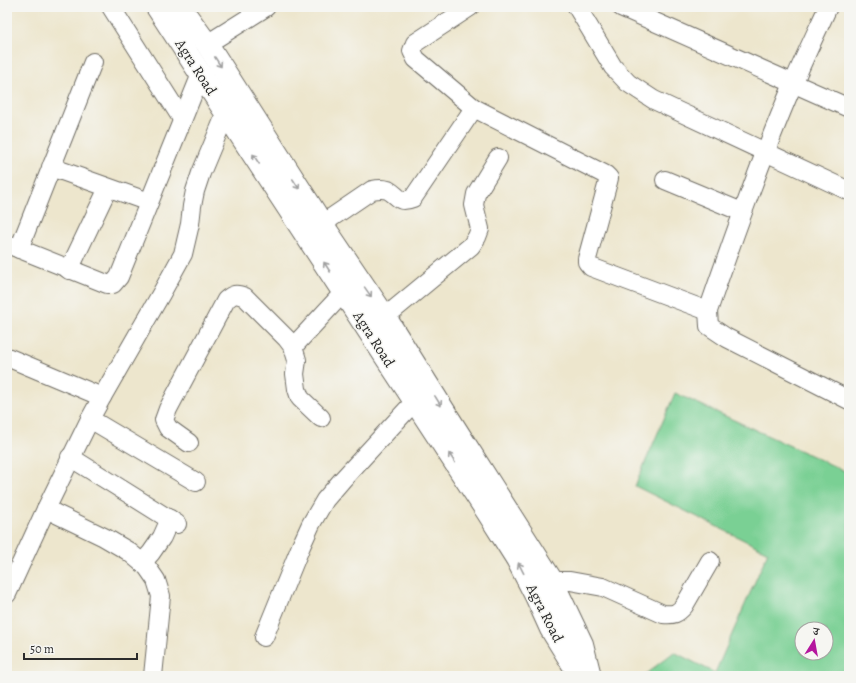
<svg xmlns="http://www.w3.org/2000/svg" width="856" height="683" viewBox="0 0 856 683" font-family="Alegreya,'Noto Serif Devanagari',serif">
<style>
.green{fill:#7ad094;stroke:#527e60;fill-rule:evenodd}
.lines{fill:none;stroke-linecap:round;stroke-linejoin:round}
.minor-casing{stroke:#6f6c64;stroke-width:20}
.highway-casing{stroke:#6f6c64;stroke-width:24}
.minor{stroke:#fff;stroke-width:18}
.highway{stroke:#fff;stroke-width:22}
.oneway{stroke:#a0a0a0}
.labels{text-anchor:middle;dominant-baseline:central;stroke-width:3;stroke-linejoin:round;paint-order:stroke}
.street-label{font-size:15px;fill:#2b2b2b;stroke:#f6f6f2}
</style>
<rect width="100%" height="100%" fill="#f6f6f2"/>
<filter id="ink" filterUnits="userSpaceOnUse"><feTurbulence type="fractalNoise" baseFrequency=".025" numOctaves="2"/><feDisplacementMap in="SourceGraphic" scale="8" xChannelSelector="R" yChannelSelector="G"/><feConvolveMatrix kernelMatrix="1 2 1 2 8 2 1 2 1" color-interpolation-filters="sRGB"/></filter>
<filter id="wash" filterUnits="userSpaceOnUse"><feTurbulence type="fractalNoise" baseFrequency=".012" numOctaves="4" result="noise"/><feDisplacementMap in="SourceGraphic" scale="16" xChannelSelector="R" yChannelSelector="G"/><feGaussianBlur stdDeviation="0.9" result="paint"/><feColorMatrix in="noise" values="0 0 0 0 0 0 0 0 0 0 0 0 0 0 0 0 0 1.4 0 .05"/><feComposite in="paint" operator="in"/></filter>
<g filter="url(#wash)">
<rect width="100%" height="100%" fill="#ede6cd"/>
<!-- green -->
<path class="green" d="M675,393L849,473V676H643L674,652L715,673L768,552L635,486ZM802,629H826V653H802Z"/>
</g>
<g filter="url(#ink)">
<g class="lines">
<defs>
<g id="minor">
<path d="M111,7L182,119"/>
<path d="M470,7L415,43L412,51L416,59L474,108"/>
<path d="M577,7L613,67L628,83L654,100L849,191"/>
<path d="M621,7L849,108"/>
<path d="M828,7C816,33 804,58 793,84C761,159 734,235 708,311L709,326L727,338L849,400"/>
<path d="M207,44L266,7"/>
<path d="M51,167L149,202"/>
<path d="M665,180L742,212"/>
<path d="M322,224L372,190C377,189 382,188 388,190C399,196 398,204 413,198L474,108L606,175L609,178L608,182L587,259V262L591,267L708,311"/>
<path d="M7,244L107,284H113L119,277L201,74"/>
<path d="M19,249L93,62"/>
<path d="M69,270L108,188"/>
<path d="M385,317L471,246L477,237L480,229L474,205L476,194L498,158"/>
<path d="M293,347L343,293"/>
<path d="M7,357L102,397"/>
<path d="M90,419L196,482"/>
<path d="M189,443L168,428L164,420L168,409L226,300C233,294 236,293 245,297L287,339L293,347L297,360L295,374L297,389L300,398L321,418"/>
<path d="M70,457L177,524"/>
<path d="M46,509L104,537L128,551L147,567L156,580L161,596L153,676"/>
<path d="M142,563L151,553L162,537L170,519"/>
<path d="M552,581H570L603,587L663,614C674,615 677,614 684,606L710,561"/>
<path d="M7,594L46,509L90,419L102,397L161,294L183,254L190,224L192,206L195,191L201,173L226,113"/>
<path d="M264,637L301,546L311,524L325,500L343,479L415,401"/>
</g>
<g id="highway">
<path d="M157,7L226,113L488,513L517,559L536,596L551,629L580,676"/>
<path d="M180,7L207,44L322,224L385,317L456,430L552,581L582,644L590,676"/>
</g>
</defs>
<!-- minor casing -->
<use href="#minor" class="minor-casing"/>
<!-- highway casing -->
<use href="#highway" class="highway-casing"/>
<!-- minor -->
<use href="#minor" class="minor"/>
<!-- highway -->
<use href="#highway" class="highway"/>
</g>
<!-- one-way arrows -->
<defs><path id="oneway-shaft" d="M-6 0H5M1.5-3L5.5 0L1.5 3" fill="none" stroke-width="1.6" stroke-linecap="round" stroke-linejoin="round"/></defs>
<g class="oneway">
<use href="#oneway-shaft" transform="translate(218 62) rotate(57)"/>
<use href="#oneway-shaft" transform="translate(256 159) rotate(-123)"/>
<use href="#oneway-shaft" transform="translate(296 184) rotate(57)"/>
<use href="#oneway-shaft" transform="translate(327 267) rotate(-123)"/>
<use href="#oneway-shaft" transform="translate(368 292) rotate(55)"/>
<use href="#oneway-shaft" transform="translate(438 401) rotate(58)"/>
<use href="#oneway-shaft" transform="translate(452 458) rotate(-123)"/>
<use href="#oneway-shaft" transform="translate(521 568) rotate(-117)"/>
</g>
</g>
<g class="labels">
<!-- street labels -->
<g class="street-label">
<text transform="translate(196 67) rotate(57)">Agra Road</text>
<text transform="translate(374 339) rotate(57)">Agra Road</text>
<text transform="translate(545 613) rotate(63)">Agra Road</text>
</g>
</g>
<!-- margin -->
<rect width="856" height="683" fill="none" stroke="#f6f6f2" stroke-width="24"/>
<!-- north arrow -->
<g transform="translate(814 641) rotate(11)"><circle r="19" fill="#f6f6f2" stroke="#a5a5a2"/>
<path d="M0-3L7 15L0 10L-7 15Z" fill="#b5179e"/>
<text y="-6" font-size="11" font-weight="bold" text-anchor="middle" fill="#2b2b2b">उ</text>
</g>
<!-- scale -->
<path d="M24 653v6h113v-6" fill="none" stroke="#2b2b2b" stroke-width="2"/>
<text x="30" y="653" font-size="12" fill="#2b2b2b" stroke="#f6f6f2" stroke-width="3" paint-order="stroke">50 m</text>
</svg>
